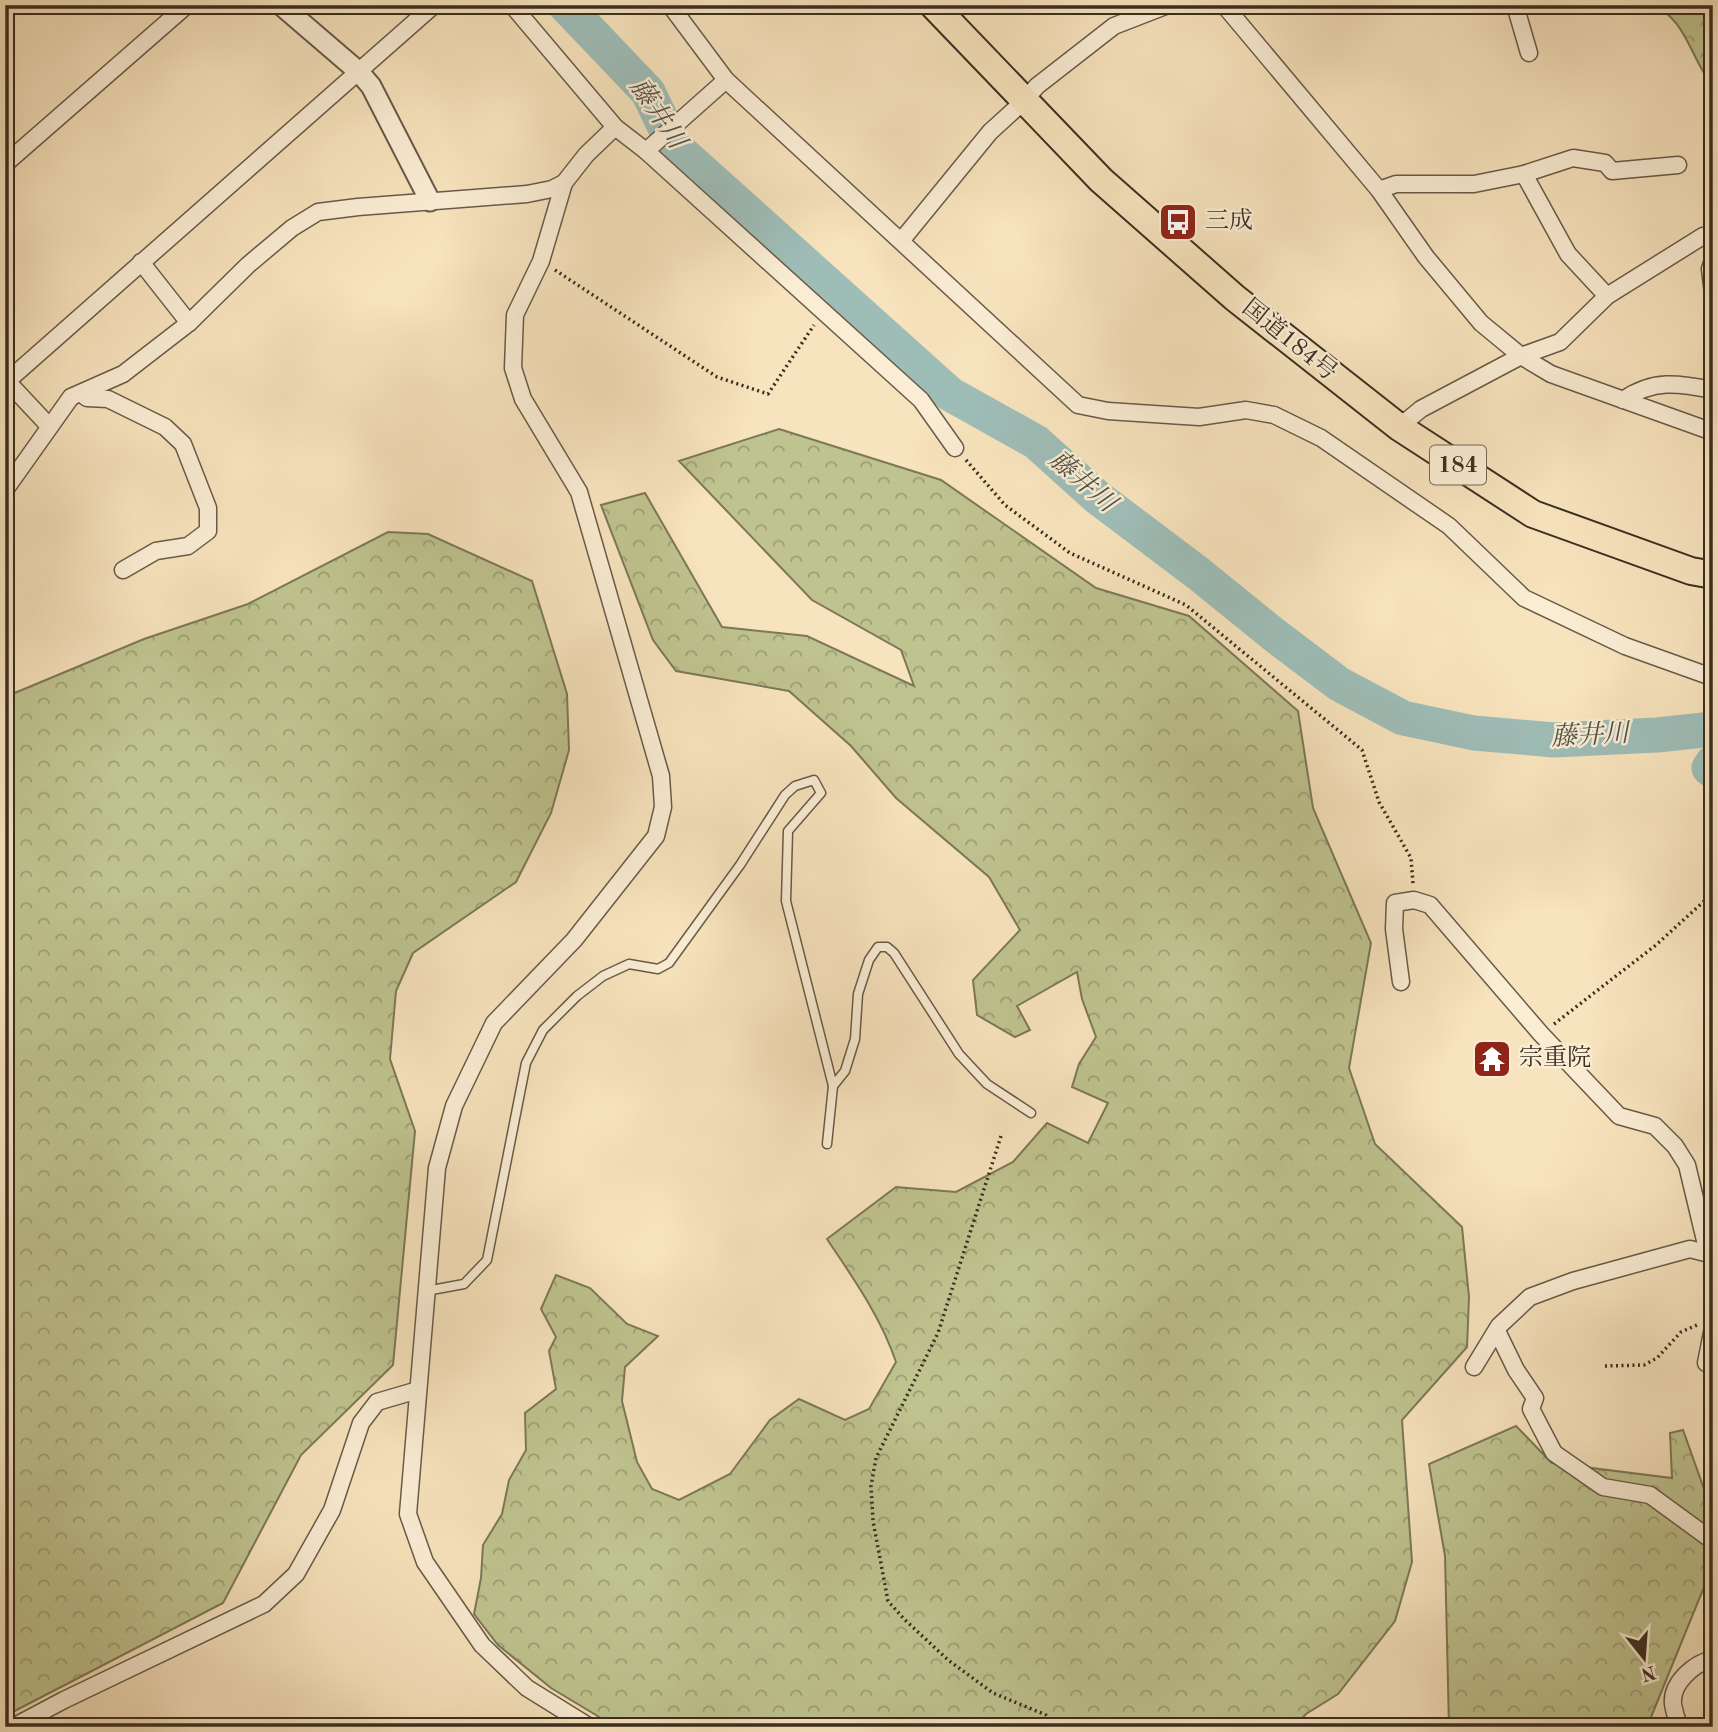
<svg xmlns="http://www.w3.org/2000/svg" width="1718" height="1732" viewBox="0 0 1718 1732" font-family="'Old Standard TT','Noto Serif JP',serif">
<style>
.forest{fill:url(#forest-crowns);stroke:#7c7858;stroke-width:2}
.lines{fill:none;stroke-linecap:round;stroke-linejoin:round}
.river{stroke:#9ebdb7;stroke-width:35}
.service-casing{stroke:#685b48;stroke-width:11}
.minor-casing{stroke:#685b48;stroke-width:19}
.tertiary-casing{stroke:#685b48;stroke-width:23}
.trunk-casing{stroke:#392e21;stroke-width:30}
.path{stroke:#392e21;stroke-width:3.5;stroke-dasharray:2 3.5;stroke-linecap:butt}
.service{stroke:#faedd4;stroke-width:8}
.minor{stroke:#faedd4;stroke-width:16}
.tertiary{stroke:#faedd4;stroke-width:19}
.trunk{stroke:#f7e3bd;stroke-width:26}
.labels{text-anchor:middle;dominant-baseline:central;stroke-width:5;stroke-linejoin:round;paint-order:stroke}
.shield{fill:#faedd4;stroke:#736757;stroke-width:2}
.shield-label{font-size:23px;font-weight:bold;fill:#392e21}
.poi-label{font-size:24px;fill:#392e21;stroke:#faedd4;text-anchor:start}
.street-label{font-size:24px;fill:#392e21;stroke:#faedd4}
.water-label{font-size:26px;font-style:italic;fill:#525246;stroke:#faedd4}
</style>
<defs>
<pattern id="forest-crowns" width="20" height="18" patternUnits="userSpaceOnUse" patternTransform="scale(1.75)"><rect width="20" height="18" fill="#bfc38f"/><path d="M2 6a3 3 0 1 1 6 0M12 15a3 3 0 1 1 6 0" fill="none" stroke="#9c9f74"/></pattern>
</defs>
<rect width="100%" height="100%" fill="#f7e3bd"/>
<filter id="stains"><feTurbulence type="fractalNoise" baseFrequency=".00286" numOctaves="4"/><feColorMatrix values="0 0 0 0 .2 0 0 0 0 .09 0 0 0 0 .02 0 0 0 .5 -.17"/></filter>
<radialGradient id="worn" r=".72"><stop offset=".6" stop-color="#630" stop-opacity="0"/><stop offset="1" stop-color="#630" stop-opacity=".3"/></radialGradient>
<!-- forest -->
<g class="forest">
<path d="M1650,5H1713V86C1691,61 1686,15 1650,5Z"/>
<path d="M779,429L941,480L1096,588L1189,616L1298,711L1313,808L1371,943L1349,1068L1375,1144L1462,1227L1469,1297L1467,1347L1402,1420L1412,1562L1395,1621L1338,1694L1306,1714L1294,1727H616L551,1688L498,1645L474,1614L481,1578L483,1545L502,1514L509,1480L526,1450L525,1413L556,1389L549,1351L556,1337L541,1309L556,1275L590,1288L627,1324L658,1336L625,1367L622,1401L637,1462L652,1489L679,1500L730,1474L770,1420L799,1399L845,1420L869,1409L896,1362C881,1317 853,1278 827,1239L896,1187L956,1192L1013,1162L1047,1123L1088,1143L1108,1103L1072,1087L1079,1064L1096,1037L1082,999L1077,972L1017,1006L1030,1030L1015,1037L977,1015L973,980L1020,930L989,877L896,798L851,746L789,691L676,671L653,640L601,505L645,493L722,627L807,636L914,686L901,650L812,600L679,461Z"/>
<path d="M388,532L428,534L532,581L567,694L569,750L551,813L516,882L413,953L396,991L390,1059L415,1131L393,1365L301,1455L223,1603L5,1716V697L144,639L248,604Z"/>
<path d="M1516,1426L1552,1463L1672,1478L1670,1433L1683,1430L1709,1503L1713,1529V1565L1647,1727H1449L1445,1556L1429,1464Z"/>
</g>
<g class="lines">
<!-- river -->
<g class="river">
<path d="M565,5L648,92L674,146L950,394L1036,442L1097,497L1199,574L1273,634L1339,684L1403,718L1474,733L1554,740L1657,735L1713,729"/>
<path d="M1713,762L1709,768L1713,771"/>
</g>
<defs>
<g id="service">
<path d="M827,1144L833,1086"/>
<path d="M426,1291L464,1284L487,1260L526,1063L543,1030L577,996L603,976L629,964L658,969L669,963L740,865L785,795L795,786L814,780L821,793L788,831L786,901L833,1086L845,1071L855,1039L858,994L869,960L878,947H887L894,953L959,1054L987,1084L1031,1113"/>
</g>
<g id="minor">
<path d="M512,5L615,127L646,151L921,400L955,448"/>
<path d="M670,5L726,80L1078,405L1108,411L1199,417L1246,410L1274,415L1321,438L1449,526L1524,598L1625,646L1706,675H1713"/>
<path d="M1224,5L1379,190L1426,257L1481,323L1521,356L1551,374L1713,432"/>
<path d="M1515,5L1529,53"/>
<path d="M646,151L726,80"/>
<path d="M5,164L187,5"/>
<path d="M1524,174L1568,254L1607,296"/>
<path d="M1379,190L1396,184H1474L1524,174L1573,158L1605,163L1612,171L1678,165"/>
<path d="M901,241L990,132L1024,101L1037,86L1114,26L1168,5"/>
<path d="M1713,260L1710,269L1713,293"/>
<path d="M141,262L189,323"/>
<path d="M5,379L49,426"/>
<path d="M5,383L434,5"/>
<path d="M81,393L87,398L108,399L165,427L183,444L208,508V531L188,546L156,551L123,570"/>
<path d="M1623,400C1653,379 1678,383 1713,390"/>
<path d="M1399,427L1421,409L1521,356L1560,342L1607,296L1703,236L1713,239"/>
<path d="M5,490L71,397L123,374L189,323L248,265L292,228L318,212L358,207L527,194L552,189L564,183"/>
<path d="M1401,982L1394,929L1395,903L1414,900L1430,905L1541,1034L1619,1116L1655,1126L1675,1146L1687,1165L1708,1253"/>
<path d="M1497,1331L1516,1370L1535,1398L1531,1409L1554,1453L1603,1487L1650,1495L1713,1541"/>
<path d="M1706,1363L1713,1327"/>
<path d="M1474,1367L1499,1326L1530,1297L1573,1281L1690,1249L1713,1255"/>
<path d="M13,1727L64,1700L264,1604L296,1574L332,1510L361,1423L377,1402L418,1390"/>
<path d="M590,1727L527,1688L482,1645L425,1562L408,1514L437,1168L454,1106L494,1023L574,940L656,836L663,807L661,776L579,492L523,399L513,368L515,315L541,261L564,183L586,155L615,127"/>
<path d="M1679,1727C1677,1719 1674,1711 1673,1704C1671,1683 1694,1663 1713,1659"/>
</g>
<path id="tertiary" d="M281,5L359,72L371,86L430,201"/>
<path id="trunk" d="M933,5L1101,180L1235,298L1399,427L1533,514L1691,571L1713,575"/>
</defs>
<!-- service casing -->
<use href="#service" class="service-casing"/>
<!-- minor casing -->
<use href="#minor" class="minor-casing"/>
<!-- tertiary casing -->
<use href="#tertiary" class="tertiary-casing"/>
<!-- trunk casing -->
<use href="#trunk" class="trunk-casing"/>
<!-- path -->
<g class="path">
<path d="M555,270L717,377L768,394L814,325"/>
<path d="M966,460L1005,505L1070,553L1186,605L1362,750L1379,802L1411,858L1413,884"/>
<path d="M1554,1024L1656,945L1713,893"/>
<path d="M1001,1136L938,1333L876,1458L871,1486L873,1521L888,1601L904,1619L948,1660L993,1693L1046,1715L1056,1727"/>
<path d="M1605,1366L1644,1365L1657,1358L1681,1332L1697,1325"/>
</g>
<!-- service -->
<use href="#service" class="service"/>
<!-- minor -->
<use href="#minor" class="minor"/>
<!-- tertiary -->
<use href="#tertiary" class="tertiary"/>
<!-- trunk -->
<use href="#trunk" class="trunk"/>
</g>
<!-- icons -->
<defs>
<symbol id="bus-square" viewBox="-11 -11 22 22"><rect x="-9" y="-9" width="18" height="18" rx="4" fill="#8f2418" stroke="#faedd4"/><path d="M-5-6H5V4H4V6H2V4H-2V6H-4V4H-5ZM-3.5-4V0h7V-4ZM-3.5 1.2v1.5H-2V1.2ZM2 1.2v1.5H3.5V1.2Z" fill="#fff"/></symbol>
<symbol id="temple-square" viewBox="-11 -11 22 22"><rect x="-9" y="-9" width="18" height="18" rx="4" fill="#8f2418" stroke="#faedd4"/><path d="M0-6L5-2H3V0L6.5 2.5H4V6H1.5V3h-3V6H-4V2.5H-6.5L-3 0V-2H-5Z" fill="#fff"/></symbol>
</defs>
<g fill-rule="evenodd">
<use href="#bus-square" x="1156" y="200" width="44" height="44"/>
<use href="#temple-square" x="1470" y="1037" width="44" height="44"/>
</g>
<g class="labels">
<!-- shield labels -->
<rect class="shield" x="1430" y="445.5" width="56" height="39" rx="5"/>
<g class="shield-label">
<text x="1458" y="465">184</text>
</g>
<!-- poi labels -->
<g class="poi-label">
<text x="1205" y="222">三成</text>
<text x="1519" y="1059">宗重院</text>
</g>
<!-- street labels -->
<g class="street-label">
<text transform="translate(1289 341) rotate(39)">国道184号</text>
</g>
<!-- water labels -->
<g class="water-label">
<text transform="translate(657 114) rotate(56)">藤井川</text>
<text transform="translate(1082 482) rotate(41)">藤井川</text>
<text transform="translate(1590 736) rotate(-3)">藤井川</text>
</g>
</g>
<!-- margin -->
<rect width="1718" height="1732" fill="none" stroke="#f7e3bd" stroke-width="28"/>
<rect x="7" y="7" width="1704" height="1718" fill="none" stroke="#392e21" stroke-width="3.5"/>
<rect x="14" y="14" width="1690" height="1704" fill="none" stroke="#392e21" stroke-width="2"/>
<!-- north arrow -->
<g transform="translate(1644 1658) rotate(163)" stroke="#faedd4" stroke-width="5" paint-order="stroke">
<path d="M0-5L12 26L0 18L-12 26Z" fill="#392e21"/>
<text y="-10" font-size="19" font-weight="bold" text-anchor="middle" fill="#392e21">N</text>
</g>
<rect width="100%" height="100%" filter="url(#stains)"/>
<rect width="100%" height="100%" fill="url(#worn)"/>
</svg>
